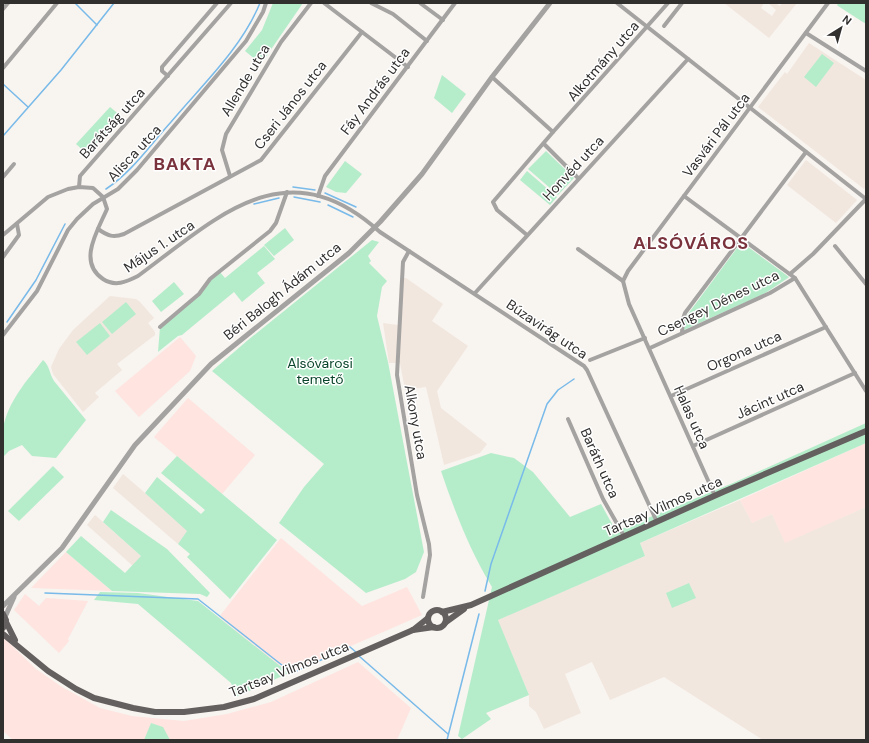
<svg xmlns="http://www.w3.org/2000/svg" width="869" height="743" viewBox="0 0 869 743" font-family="'DM Sans',sans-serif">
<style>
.commercial{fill:#ffe4e0}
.built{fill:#f2e7de}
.green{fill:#b5edcb}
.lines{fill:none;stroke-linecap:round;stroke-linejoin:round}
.stream{stroke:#78bae9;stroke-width:1.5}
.minor{stroke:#a5a3a2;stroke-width:4}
.tertiary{stroke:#a5a3a2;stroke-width:5}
.primary{stroke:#64605f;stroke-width:6}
.labels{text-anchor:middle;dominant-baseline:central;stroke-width:3;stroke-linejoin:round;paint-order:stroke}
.street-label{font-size:14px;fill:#32302f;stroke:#fff}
.park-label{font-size:14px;fill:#09452a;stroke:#fff}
.district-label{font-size:18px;font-weight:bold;letter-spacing:1px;fill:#7a333d;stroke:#fff}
</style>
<rect width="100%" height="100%" fill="#f8f4f0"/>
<!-- commercial -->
<g class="commercial">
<path d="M180,337L196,356L190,371L139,417L115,391Z"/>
<path d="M188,398L255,455L222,494L154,437Z"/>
<path d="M866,443V507L785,544L772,514L752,523L740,500Z"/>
<path d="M281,538L362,606L407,587L422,615L289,673L219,617Z"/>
<path d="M66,552L112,591L31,588Z"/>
<path d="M25,594L39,606L46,598L88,601L68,639L69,641L59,653L14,610Z"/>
<path d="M3,637L36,669L62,687L100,708L132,716L184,721L227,714L271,702L358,662L411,708L397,740H13L3,731Z"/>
</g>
<!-- built -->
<g class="built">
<path d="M724,3H764L761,8L772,16L776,10L768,3H775L780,6L782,3H797L769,38Z"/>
<path d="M809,43L866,80V186L864,189L758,107L785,72L787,74Z"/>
<path d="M806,160L857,200L836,223L787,185Z"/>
<path d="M400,278H406L443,304L432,321L468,346L437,391L441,408L487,444L480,453L444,465L426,387L405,390L400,363H389L383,323L398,325Z"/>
<path d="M110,296L136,299L140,302L154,318L148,323L155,332V335L117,364L122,370L96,392L95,393L99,397L83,412L53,374L51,367L59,349L73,330Z"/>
<path d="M123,474L188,530L178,544L113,488Z"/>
<path d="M740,500L752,523L772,514L785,543L866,507V740H763L664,677L610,700L592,662L565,674L581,713L544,729L536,712L529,706V695L497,620L645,556L640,543Z"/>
<path d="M95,515L141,556L133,566L87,525Z"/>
</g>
<!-- green -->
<g class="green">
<path d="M273,3H303L261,64L245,51L262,30Z"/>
<path d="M838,3H866V24L838,6L837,5Z"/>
<path d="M822,54L834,63L816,87L804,77Z"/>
<path d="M442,75L466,94L452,113L434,98Z"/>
<path d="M110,107L121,116L87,154L76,144Z"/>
<path d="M546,151L574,178L558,195L528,169Z"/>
<path d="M345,161L362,174L346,193L336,192L326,187Z"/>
<path d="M527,171L557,197L550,205L520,180Z"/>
<path d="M285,228L294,240L274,256L264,245Z"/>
<path d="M372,240L379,242L368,256L371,261L369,263L387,281L382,287L377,316L388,362L424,552L416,572L405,579L366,593L279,523L304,487L324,464L212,371L248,340Z"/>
<path d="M740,244H744L789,277L788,278L764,294L684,330L685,318Z"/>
<path d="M264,246L275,259L257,273L265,283L242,302L234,292L182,335L178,336L158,352L160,327L199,294L219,271L225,278Z"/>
<path d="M174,282L184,294L161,312L152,301Z"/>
<path d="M126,302L136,314L112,334L102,322Z"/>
<path d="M100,323L110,336L87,355L76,342Z"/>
<path d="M43,360C50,366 49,373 54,381L86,420L56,458L32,456L22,445L9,451L3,457C3,448 2,437 3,429C8,401 26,382 43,360Z"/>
<path d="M866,423V443L640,543L645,556L498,620L529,695L486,713L491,719L462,739L458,736L492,587C470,551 455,512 441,471L491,453L514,458L533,472L570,517L601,504L616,531L733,483Z"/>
<path d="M177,456L277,540L230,599L187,557L190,554L178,544L187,531L145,493L157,477L201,514L205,510L161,473Z"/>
<path d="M53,466L64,477L19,521L8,511Z"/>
<path d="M111,510L167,549L210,593L207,597L200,594L112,591L66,552L81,536L125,573L141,556L103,522Z"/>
<path d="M689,583L696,598L672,608L666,593Z"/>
<path d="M100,592L138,593L198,601L289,673L236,697L231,683L138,604L94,600Z"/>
<path d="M151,723L163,727L170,740H144Z"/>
</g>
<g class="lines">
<!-- stream -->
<g class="stream">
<path d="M75,3L97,25"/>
<path d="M3,84L28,107"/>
<path d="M3,136L61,70L114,3"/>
<path d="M293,187L315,190"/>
<path d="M106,189C132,172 150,145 171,122C202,85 241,49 260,3"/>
<path d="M325,193L356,207"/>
<path d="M294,197L320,202"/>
<path d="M254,204L279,198"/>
<path d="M328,205L353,217"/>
<path d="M7,322L36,280L65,224"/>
<path d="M485,591L491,564L547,404L558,390L574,379"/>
<path d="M45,593L198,599L292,673L350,647L357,653"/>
<path d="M359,656L448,734"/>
<path d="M447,740L479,614"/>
</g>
<!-- minor -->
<g class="minor">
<path d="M324,3L408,67"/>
<path d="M371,3L393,14L427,41"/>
<path d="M420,3L443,20"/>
<path d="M617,3L866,199"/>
<path d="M3,9L8,3"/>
<path d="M664,26L682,3"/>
<path d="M806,33L866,71"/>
<path d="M3,68L57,3"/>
<path d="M168,76L162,71V67L217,3"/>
<path d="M492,77L553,132L493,202L497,210L527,235"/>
<path d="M553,132L668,3"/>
<path d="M544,144L578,178"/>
<path d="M230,176L222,150L226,134L281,42L311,3"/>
<path d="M3,177L14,164"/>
<path d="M79,187L80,176L231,3"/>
<path d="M318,196L325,176L455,3"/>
<path d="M684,196L795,278L866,391"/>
<path d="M98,229C108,236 113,238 124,234L261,160L362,32"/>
<path d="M3,235L48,197L68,189L79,187L93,188L103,197L107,209C98,230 77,262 103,279C115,287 126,282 138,276C218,217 286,147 380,232L584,366L587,370L657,522"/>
<path d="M835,246L866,284"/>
<path d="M578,249L623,281L629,304L715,496"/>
<path d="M409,251L403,262L397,375L417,495L429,544L430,555L423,597"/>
<path d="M3,257L19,235L17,224"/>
<path d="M790,274L813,254L866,199"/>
<path d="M623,281L628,271L828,3"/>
<path d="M475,293L688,59"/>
<path d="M160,327L199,294L210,279L270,231L276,223L287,192"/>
<path d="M682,333L683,319L685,313L806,152"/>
<path d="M3,335L37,291L68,230L77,219L93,204L118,189L137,170L246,41L263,12L266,3"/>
<path d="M650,348L770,293L795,278"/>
<path d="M590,360L645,338"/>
<path d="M671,396L826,327"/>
<path d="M568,419L603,499L624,536"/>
<path d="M693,446L855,373"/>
</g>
<!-- tertiary -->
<g class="tertiary">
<path d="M3,606L62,548L135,445L211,364L349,253L380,222L422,174L492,77L550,3"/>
<path d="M5,617L14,597"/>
</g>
<!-- primary -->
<g class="primary">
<circle cx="437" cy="619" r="9"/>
<path d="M442,612L471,605L723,492L866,431"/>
<path d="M3,614L6,620L3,628"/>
<path d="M6,622L15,640"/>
<path d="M446,622L464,609"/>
<path d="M413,630L434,627"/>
<path d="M3,634L48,671L76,689L94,698L133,708L155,712H184L224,707L254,699L413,630L428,618"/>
</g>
</g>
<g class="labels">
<!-- street labels -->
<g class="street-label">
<text transform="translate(603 61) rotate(-49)">Alkotmány utca</text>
<text transform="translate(245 80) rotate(-59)">Allende utca</text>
<text transform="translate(375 91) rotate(-53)">Fáy András utca</text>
<text transform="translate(290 105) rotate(-52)">Cseri János utca</text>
<text transform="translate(112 123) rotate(-48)">Barátság utca</text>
<text transform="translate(716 135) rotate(-53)">Vasvári Pál utca</text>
<text transform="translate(134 153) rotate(-47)">Alisca utca</text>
<text transform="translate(573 168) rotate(-47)">Honvéd utca</text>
<text transform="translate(159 246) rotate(-34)">Május 1. utca</text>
<text transform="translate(282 291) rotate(-39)">Béri Balogh Ádám utca</text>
<text transform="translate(718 303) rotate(-26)">Csengey Dénes utca</text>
<text transform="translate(547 329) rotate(34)">Búzavirág utca</text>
<text transform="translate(744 351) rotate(-24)">Orgona utca</text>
<text transform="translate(770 400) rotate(-24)">Jácint utca</text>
<text transform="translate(692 417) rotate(66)">Halas utca</text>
<text transform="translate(416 422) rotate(80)">Alkony utca</text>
<text transform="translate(600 463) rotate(66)">Baráth utca</text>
<text transform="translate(663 506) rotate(-24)">Tartsay Vilmos utca</text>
<text transform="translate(289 669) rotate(-22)">Tartsay Vilmos utca</text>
</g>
<!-- park labels -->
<g class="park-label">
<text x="320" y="363">Alsóvárosi<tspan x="320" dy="16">temető</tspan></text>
</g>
<!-- district labels -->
<g class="district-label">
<text x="185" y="164">BAKTA</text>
<text x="691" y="243">ALSÓVÁROS</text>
</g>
</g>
<!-- border -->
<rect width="869" height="743" fill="none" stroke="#32302f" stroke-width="8"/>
<!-- north arrow -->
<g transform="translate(841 28) rotate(37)" stroke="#ffffff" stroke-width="3" paint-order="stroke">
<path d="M0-3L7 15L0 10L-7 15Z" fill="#32302f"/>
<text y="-6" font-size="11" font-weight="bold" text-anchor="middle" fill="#32302f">N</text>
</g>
</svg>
